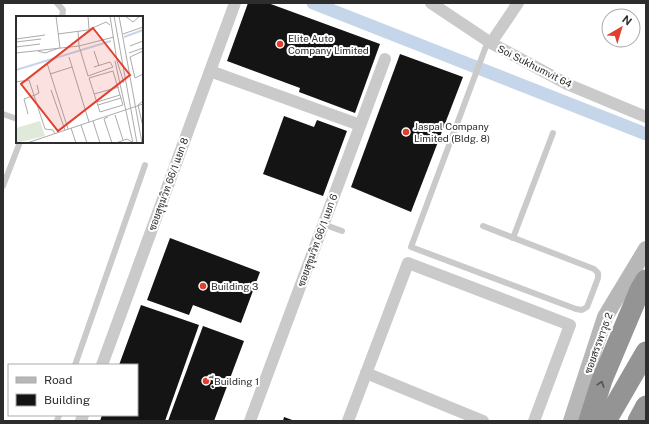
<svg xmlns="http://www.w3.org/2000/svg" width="649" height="424" viewBox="0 0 649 424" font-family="'Public Sans',Sarabun,sans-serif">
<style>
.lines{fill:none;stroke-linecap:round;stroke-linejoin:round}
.canal{stroke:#c6d6ea;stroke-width:13}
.building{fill:#141414}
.lane{stroke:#cacaca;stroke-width:6}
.street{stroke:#cacaca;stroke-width:12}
.secondary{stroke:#b7b7b7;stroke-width:16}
.highway{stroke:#949494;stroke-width:21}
.oneway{stroke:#515151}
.poi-dot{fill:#e33f2f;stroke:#fff;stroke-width:1.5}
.labels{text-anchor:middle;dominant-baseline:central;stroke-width:4;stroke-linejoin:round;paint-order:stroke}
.poi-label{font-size:10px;fill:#2d2d2d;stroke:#fff;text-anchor:start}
.street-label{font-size:10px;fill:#2d2d2d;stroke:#fff}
.inset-river{fill:none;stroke:#c6d6ea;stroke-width:2}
.inset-road{fill:none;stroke:#ababab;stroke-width:1}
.view{fill:#e33f2f;fill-opacity:0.15;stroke:#e33f2f;stroke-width:2}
.inset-edge{fill:none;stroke:#2d2d2d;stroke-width:2}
</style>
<rect width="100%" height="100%" fill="#fff"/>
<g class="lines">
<!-- canal -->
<path class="canal" d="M313,3L646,134"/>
</g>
<!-- building -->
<g class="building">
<path d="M248,3H268L380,44L355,113L299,92L300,88L227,61Z"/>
<path d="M400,54L463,77L411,212L351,187Z"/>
<path d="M284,116L314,127L317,120L347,131L323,196L263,174Z"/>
<path d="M170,238L260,272L241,323L193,305L189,315L147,300Z"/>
<path d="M141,305L199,325L165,421H100L102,415H137V365H119Z"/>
<path d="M203,326L244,341L214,421H168Z"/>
<path d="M284,417L295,421H283Z"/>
</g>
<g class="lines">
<!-- lane -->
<g class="lane">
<path d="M57,3L63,10L62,17"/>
<path d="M3,114L17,119"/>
<path d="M3,186L20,142"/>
<path d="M323,224L342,231"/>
<path d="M483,226L594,269L598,273V278L589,302L587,307L582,310L576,309L411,247L476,73L488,41"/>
<path d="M513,238L553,133"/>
<path d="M75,365L145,165"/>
<path d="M57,421L59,415"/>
</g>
<!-- street -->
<g class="street">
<path d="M431,3L491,43L567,84L646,117"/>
<path d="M491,43L518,3"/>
<path d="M210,71L360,125"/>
<path d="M102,365L235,3"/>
<path d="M366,373L483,421"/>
<path d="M81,421L83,415"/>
<path d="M250,421L385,59"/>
<path d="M348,421L408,263L570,325L534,421"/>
</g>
<!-- secondary -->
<path class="secondary" d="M571,421L605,317L646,249"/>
<!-- highway -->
<g class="highway">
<path d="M589,421L602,380L640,290L646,280"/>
<path d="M606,421L646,352"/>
<path d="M638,421L646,406"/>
</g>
</g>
<!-- one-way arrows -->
<defs><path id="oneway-chevron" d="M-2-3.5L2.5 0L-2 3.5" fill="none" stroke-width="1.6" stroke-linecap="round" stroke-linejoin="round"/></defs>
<use class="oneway" href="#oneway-chevron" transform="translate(601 384) rotate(-72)"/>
<!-- markers -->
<g class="poi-dot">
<circle cx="280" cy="44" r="4"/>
<circle cx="406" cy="132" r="4"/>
<circle cx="203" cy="286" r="4"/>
<circle cx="206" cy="381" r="4"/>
</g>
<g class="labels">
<!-- poi labels -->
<g class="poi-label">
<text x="288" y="38">Elite Auto<tspan x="288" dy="12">Company Limited</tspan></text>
<text x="414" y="126">Jaspal Company<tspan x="414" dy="12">Limited (Bldg. 8)</tspan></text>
<text x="211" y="286">Building 3</text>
<text x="214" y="381">ฺีBuilding 1</text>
</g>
<!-- street labels -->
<g class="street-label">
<text transform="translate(535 66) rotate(27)">Soi Sukhumvit 64</text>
<text transform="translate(168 184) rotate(-70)">ซอยสุขุมวิท 66/1 แยก 8</text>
<text transform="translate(317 240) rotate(-70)">ซอยสุขุมวิท 66/1 แยก 6</text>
<text transform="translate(598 343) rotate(-70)">ซอยสรรพาวุธ 2</text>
</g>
</g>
<!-- overview -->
<g transform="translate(16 16)">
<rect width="127" height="127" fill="#fff"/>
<path d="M24,105L29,120L0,127V112Z" fill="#e0eada"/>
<path class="inset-river" d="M108,21L127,14M0,54L95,25"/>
<path class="inset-road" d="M40,0L44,32M72,0L73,13M94,0L101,45L108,67M98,0L121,127M103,0L126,127M109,0L117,6L124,0M62,15L63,30M42,18L72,14L90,6L94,9M107,18L127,11M0,23L29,19M0,26L25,23M63,30L72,60L97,51L94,46L78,51M114,30L127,25M0,31L24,28M22,35L29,37L43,32M78,35L83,50M127,35L114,41L119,62L127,58M0,37L63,30L98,21M113,37L127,32M53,41L73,106M99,45L117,127M31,47L52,113M97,55L107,89L84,96L73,62ZM34,58L56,51M0,66L13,64L29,113L37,114L39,118M35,74L49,114M78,78L103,71M19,79L23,77L21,69M127,85L122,89L127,111M81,86L104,79M82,89L105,82M12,98L8,83L19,79M99,99L107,124M92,101L88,103L96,127M77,105L84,127M65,109L71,127M55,112L60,127M11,127L127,88M100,127L111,123L116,126"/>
<path class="view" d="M77,12L114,59L42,115L5,68Z"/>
<rect width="127" height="127" class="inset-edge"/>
</g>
<!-- border -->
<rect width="649" height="424" fill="none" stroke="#2d2d2d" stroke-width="8"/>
<!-- legend -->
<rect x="8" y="364" width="130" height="52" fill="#ffffff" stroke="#ababab"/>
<rect x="16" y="377" width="20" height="6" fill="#b7b7b7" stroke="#ababab"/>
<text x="44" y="384" font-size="12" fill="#2d2d2d">Road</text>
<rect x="16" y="394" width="20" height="12" fill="#141414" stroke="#ababab"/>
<text x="44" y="404" font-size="12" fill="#2d2d2d">Building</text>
<!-- north arrow -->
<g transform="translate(621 28) rotate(38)"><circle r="19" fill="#ffffff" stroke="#ababab"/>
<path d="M0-3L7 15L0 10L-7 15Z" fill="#e33f2f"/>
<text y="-6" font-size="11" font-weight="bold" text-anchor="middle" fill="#2d2d2d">N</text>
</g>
</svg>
